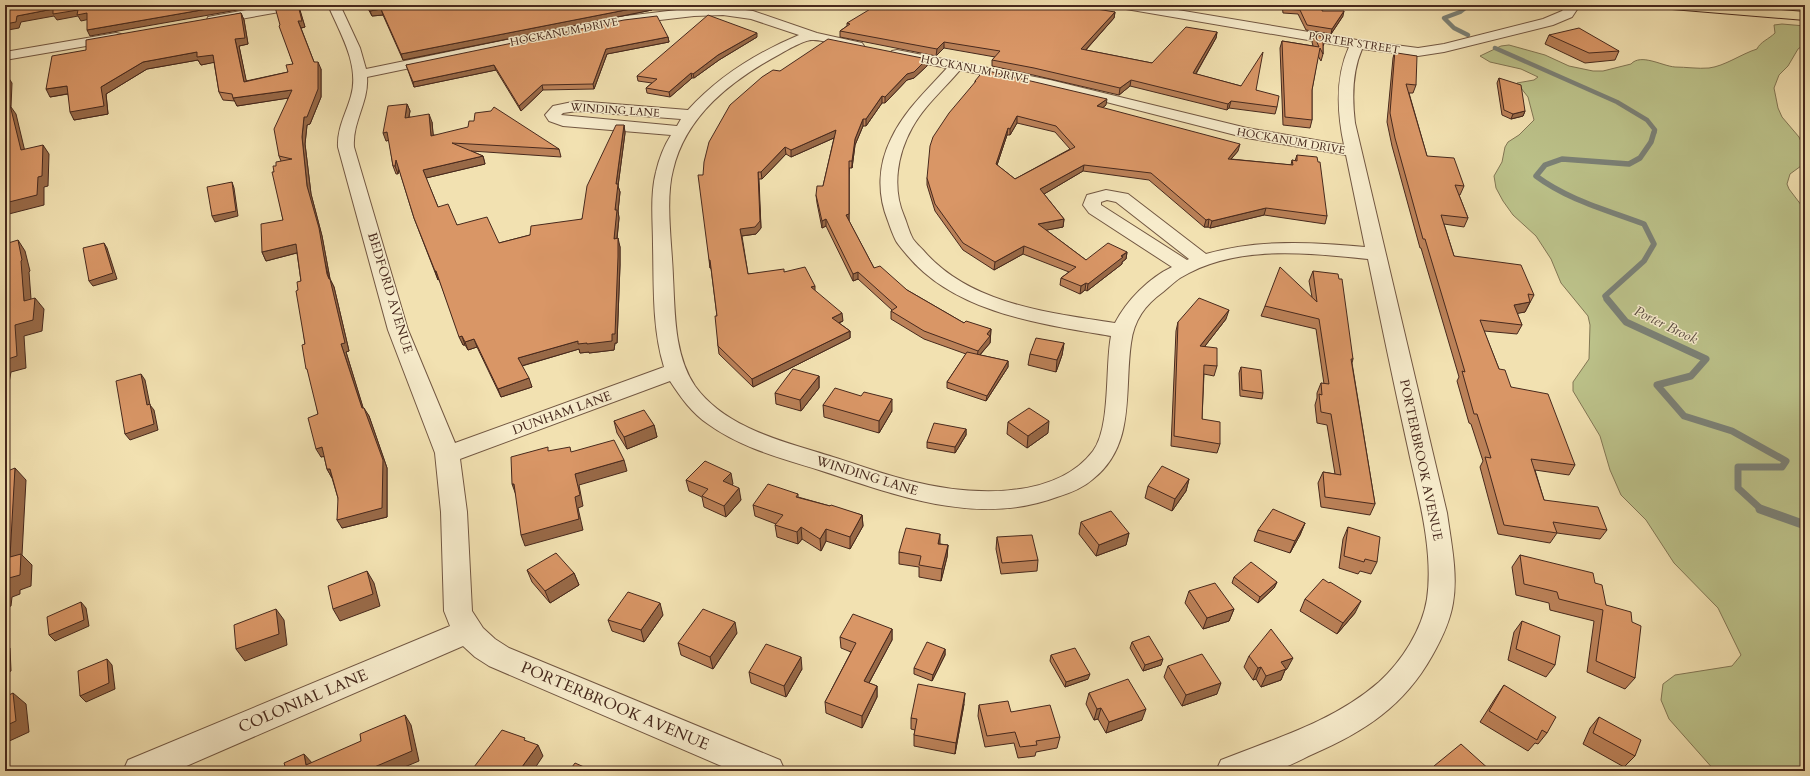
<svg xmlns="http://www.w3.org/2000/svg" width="1810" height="776" viewBox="0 0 1810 776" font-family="Cardo,serif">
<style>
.green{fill:#bcc28a;stroke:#827654}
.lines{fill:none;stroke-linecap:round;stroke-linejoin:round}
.stream-far3{stroke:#7b8177;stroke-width:4.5}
.stream-far2{stroke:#7b8177;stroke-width:5.5}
.stream-far1{stroke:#7b8177;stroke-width:7}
.stream{stroke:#7b8177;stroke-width:9}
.minor-casing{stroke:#725742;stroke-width:2}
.major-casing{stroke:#47291d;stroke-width:2}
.minor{fill:#f7eccc;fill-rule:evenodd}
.major{fill:#f2e1b1;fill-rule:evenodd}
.wall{fill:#bb8158;stroke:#47291d;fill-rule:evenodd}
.shaded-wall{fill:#986947;stroke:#47291d}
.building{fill:#d99666;stroke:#47291d;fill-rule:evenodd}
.labels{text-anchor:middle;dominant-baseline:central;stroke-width:3;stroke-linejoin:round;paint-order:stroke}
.far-street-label{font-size:11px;fill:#47291d;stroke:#f7eccc}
.street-label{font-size:13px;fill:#47291d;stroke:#f7eccc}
.water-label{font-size:14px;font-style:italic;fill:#5c4e42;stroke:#f7eccc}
.near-street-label{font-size:16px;fill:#47291d;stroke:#f7eccc}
</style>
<rect width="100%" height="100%" fill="#f2e1b1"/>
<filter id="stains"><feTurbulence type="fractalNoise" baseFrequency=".005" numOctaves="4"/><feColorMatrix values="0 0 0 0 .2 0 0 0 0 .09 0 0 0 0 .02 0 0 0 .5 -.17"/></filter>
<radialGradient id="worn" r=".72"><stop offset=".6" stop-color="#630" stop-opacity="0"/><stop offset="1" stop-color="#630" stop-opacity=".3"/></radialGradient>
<!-- green -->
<path class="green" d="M1782,24L1805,26V44L1798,49L1788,66L1779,75L1774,88L1778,108L1782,117L1799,137L1805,151L1801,166L1790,174L1787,184L1789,189L1805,210V771H1715L1669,719L1661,700L1663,684L1675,675L1732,666L1741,655L1718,608L1674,563L1646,520L1621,495L1610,470L1600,436L1573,391V382L1589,359L1590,325L1588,316L1561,283L1551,259L1536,236L1513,215L1503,201L1496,188L1494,176L1502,162L1505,147L1508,142L1519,135L1534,120L1528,97L1517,83L1534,80L1538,77L1521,69L1490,62L1480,56L1501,46L1509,45L1545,55L1569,66L1593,71H1603L1631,64C1641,53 1662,66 1675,67C1686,67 1698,69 1709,68C1725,66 1741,54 1757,49C1760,42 1769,39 1775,33L1774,25Z"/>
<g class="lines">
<!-- stream-far3 -->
<g class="stream-far3">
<path d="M1468,35L1454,28L1444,18L1460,12L1469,5"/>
<path d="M1495,48L1617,102L1647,120L1655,130L1654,133"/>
</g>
<!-- stream-far2 -->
<path class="stream-far2" d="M1608,300L1605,296L1644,261L1654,244L1644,224C1607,210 1568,200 1536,176L1545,165L1562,159L1629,164L1640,158L1651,142L1654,132"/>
<!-- stream-far1 -->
<path class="stream-far1" d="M1607,299L1626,322L1706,359L1691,376L1657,385L1684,416L1732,431L1786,461L1782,467H1738V488L1762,510"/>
<!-- stream -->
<path class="stream" d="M1760,509L1805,525"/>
<defs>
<g id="minor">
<path d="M275,5H302L300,8L296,9L213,24L208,23L207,20L208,17L213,16Z"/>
<path d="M328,5H340L360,48L366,69L617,17L694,8L723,7L753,11L817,33L862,43L864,46L862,49L857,50C846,48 822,39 812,40C804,40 787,50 780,54C732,80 686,115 673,170C665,200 672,245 673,277C675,313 674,355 695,386C726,429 786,442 833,457C859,465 885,475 911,481C966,495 1054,502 1093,451C1111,427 1105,366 1111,336C1041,324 955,313 907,255C903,250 899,246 896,241C893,235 890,227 888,221C877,194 878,165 891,139C904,111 927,90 947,68L892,57L890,54L892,51L897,50L1050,80L1247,128L1344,145C1337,112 1335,78 1349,47L1126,9L1122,8L1120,5H1148L1357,40L1418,48L1444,44L1543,19L1562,11L1567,5H1580L1572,17L1553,25L1444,52L1418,56L1362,49C1352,72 1352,98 1355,123L1447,513C1451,542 1458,574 1453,603C1450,622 1441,640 1432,656C1404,706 1364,732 1313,754C1300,760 1285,769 1271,771C1255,774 1233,771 1216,771L1221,760C1276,738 1333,722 1379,682C1402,661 1422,630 1427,599C1434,551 1418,495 1408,448C1394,385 1381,322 1368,259C1307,253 1235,244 1180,278C1174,282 1169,287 1163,292C1145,305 1134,320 1131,343C1124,391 1136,445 1093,479C1083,488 1070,493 1057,497C977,527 896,495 819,470C781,458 741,448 708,424C692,413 681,398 670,381L460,459L467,512L472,611L483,628L495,639L509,648L780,760L785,771H733L489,666L475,657L463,646L175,771H123L128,760L450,626L444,611L441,512L435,453L388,330L338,147C337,128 346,114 351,96C360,65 340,33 328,5ZM723,15L751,19L799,35C756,53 719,76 688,110L577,101L553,106L545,115L549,121L563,126L671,135C664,146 659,159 656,172C650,195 653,221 653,245C654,286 652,328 664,367L455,443L408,330L354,147C352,122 369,102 367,77L617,25L694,16ZM960,70L1071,93L1247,138L1346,155L1365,247C1311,242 1258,239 1206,254L1128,194L1106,190L1087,195L1083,205L1089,213L1172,267C1149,278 1127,300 1115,323C1049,313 969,304 923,250C920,247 916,243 913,239C909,232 907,223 904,216C892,188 897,155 912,128C924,106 944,89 960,70ZM577,111L681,119L677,126L561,115L563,113ZM1107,200L1116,202L1189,259L1187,260L1101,205V202Z"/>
<path d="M116,33L121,34L123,37L121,40L5,60V52Z"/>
</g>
<path id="major" d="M1666,5H1718L1805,12V20L1672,9L1668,8Z"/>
</defs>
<!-- minor casing -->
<use href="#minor" class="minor-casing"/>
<!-- major casing -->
<use href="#major" class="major-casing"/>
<!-- minor -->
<use href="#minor" class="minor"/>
<!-- major -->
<use href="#major" class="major"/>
</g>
<!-- wall -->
<g class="wall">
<path d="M298,5L305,27L301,28L314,62L321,69V97L310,124L307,125L305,144L311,194L322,236L330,279L334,287L349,351L346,352L363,408L369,416L387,468V517L342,528L338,498L332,478L327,469L324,456L321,457L318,414L305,344L298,290L301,281L297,253L266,261L262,252L283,220L274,172L276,166L281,161L279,156L288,98L237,106L235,101L223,100L219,92L214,62L201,65L198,60L147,69L106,94L108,114L74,120L68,94L50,97L86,50L241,13L244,20L248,44L239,46L246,81L288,72L293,64L280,25Z"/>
<path d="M366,5H651L652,10L403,60L383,15L372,16Z"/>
<path d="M1282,5H1306L1322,11L1343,16L1331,34L1306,30L1298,14L1283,13Z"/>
<path d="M1115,12L1114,18L1086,50L1152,63L1217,32L1216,38L1196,74L1256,90L1277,107L1275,114L1229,108L1227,110L1130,86L1119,95L1033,75L992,66V60L995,57L944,48L936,56L840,37V31L847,26V23Z"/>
<path d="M1314,35L1326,37L1323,46V54L1321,61L1318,56L1312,90V120L1310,128L1283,125L1280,48L1282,41L1313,46L1312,42Z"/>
<path d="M1549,35L1619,51L1615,60L1585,63L1545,44Z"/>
<path d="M668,37L669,42L607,54L594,89L543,90L521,111L496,70L414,87L406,65Z"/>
<path d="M757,37L719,60L694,78H692L670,97L647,93L646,88L652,83L638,81L637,76Z"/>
<path d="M1395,50L1416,85L1413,93H1409L1427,156L1464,186L1460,195H1459L1468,218L1464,227L1444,224L1454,256L1534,295L1525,312L1517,313L1522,325L1517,334L1484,331L1499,369L1511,387L1575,465L1569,475L1535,470L1544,500L1607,530L1600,539L1557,533L1550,543L1498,534L1480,467L1483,461L1471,424L1469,423L1457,381L1459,377L1421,248H1420L1392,146L1387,122L1393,58Z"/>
<path d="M927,59V66L914,78L907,80L885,103H882L866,126H863L855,145L852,168H849V221L874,268L907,290L964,323L991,329L990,343L980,355L1008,361V367L986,401L947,388V382L966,354L924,339L891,319V311L892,310L858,279L853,281L826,226L822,228L817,203L816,195L823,186L834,138L791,157L786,154L762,179H759L761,228L756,234L742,236L748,274L784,272L815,291L843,321L839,323L850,331V338L753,387L719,354L718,346L717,316L711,268H710L703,175L780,71Z"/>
<path d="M1499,78L1525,111L1523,116L1511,119L1502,115L1497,83Z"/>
<path d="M975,81L1106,105L1102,108L1238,151L1231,159L1291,165L1292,160L1295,161L1297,155L1327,216L1325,224L1264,215L1210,228L1208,227H1204L1149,180L1083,171L1044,194L1064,219L1063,227L1046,230L1086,260L1127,252L1126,259L1122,262V264L1087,291L1085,290L1080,294L1060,285L1061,278L1069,272L1023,254L994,270L963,250L935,211L927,185V178L975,83ZM1017,123L1055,132L1070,149L1015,179L997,165L1007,135H1010Z"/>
<path d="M407,104L410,111L409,117L432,122L433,135L559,149L561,157L471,151L483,156L485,164L426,178L438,207L457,225L499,243L530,235L582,219L624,125L625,133L618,186L620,192L618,211L619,218L617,239L620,247V265L617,343H615L614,350L589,353V352L580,353L579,349L522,366L532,387L501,397L477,347L468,350L465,345H463L439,279L438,280L414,218L399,169L398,174H396L393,166L389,140L386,141Z"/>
<path d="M1313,271L1353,359L1352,363L1375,504L1370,515L1321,507L1318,483L1323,472L1335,474L1327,425L1317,423L1315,405L1317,398V393L1321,383L1324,384L1316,329L1261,316L1265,306L1312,297L1309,281Z"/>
<path d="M1226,319L1205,346L1217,366L1214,376L1204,374L1202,419L1220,444L1217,453L1171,446L1176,331L1178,322Z"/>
<path d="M1064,343L1062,355L1056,372L1028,365L1030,354Z"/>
<path d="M1241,367L1263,393L1262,399L1240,396L1239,373Z"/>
<path d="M819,376V388L801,411L776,404L775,393Z"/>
<path d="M823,405L892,411L879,433L824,417Z"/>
<path d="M614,421L654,425L657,437L627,449L617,433Z"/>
<path d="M1008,422L1048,433L1027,448L1007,434Z"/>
<path d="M966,429V435L955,453L927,448V442Z"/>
<path d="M1189,479L1186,491L1172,511L1145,498L1148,486Z"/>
<path d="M686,480L733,484L732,485L741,500L726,517L704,507L702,497L689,491Z"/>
<path d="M798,494V497L862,515L863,526L850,549L826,541L821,551L802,539L798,544L777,537L775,525L776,524L755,516L753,505Z"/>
<path d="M1081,522L1129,533L1126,545L1096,556L1079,534Z"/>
<path d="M1305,523L1300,535L1290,553L1254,541L1258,530Z"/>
<path d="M1348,527L1377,562L1371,574L1360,571L1358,574L1339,568L1343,539Z"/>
<path d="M997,537L1038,560L1037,571L1001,574L996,549Z"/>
<path d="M940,544L948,545L947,557L941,581L919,577V567L899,564V552Z"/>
<path d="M1520,555L1595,583L1606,605L1635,678L1625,689L1587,672L1594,621L1550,610L1549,603L1516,595L1512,567Z"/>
<path d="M527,570L574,573L579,585L550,603L532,582Z"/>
<path d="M1234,577L1277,582L1274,588L1258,603L1232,583Z"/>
<path d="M1189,591L1234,609L1229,621L1203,629L1185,603Z"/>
<path d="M1305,599L1355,613L1337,634L1300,611Z"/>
<path d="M663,615L644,642L612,631L608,620Z"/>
<path d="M1522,621L1555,665L1546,677L1508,660L1514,632Z"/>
<path d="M892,629V640L869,683L877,686V697L862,728L826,713L825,702L851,652L841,648L840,637Z"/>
<path d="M737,633L713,669L681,655L678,643Z"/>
<path d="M1132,642L1161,665L1143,671L1130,648Z"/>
<path d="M945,649V655L932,681L914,674V668Z"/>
<path d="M1051,655L1088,679L1065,687L1050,661Z"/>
<path d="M1249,656L1287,669L1285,670L1281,680L1261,687L1256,679L1253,680L1244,667Z"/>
<path d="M1168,666L1217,694L1182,706L1164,677Z"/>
<path d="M802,669L786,697L751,683L749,672Z"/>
<path d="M1504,685L1547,733L1538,744L1535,743L1528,751L1480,722L1496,697Z"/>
<path d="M1089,693L1142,720L1106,733L1098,719L1094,720L1086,704Z"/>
<path d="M964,704L955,754L914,746V735L915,730L911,729V718Z"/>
<path d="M979,705L1011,712L1060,737L1057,748L1036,752L1035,756L1018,758L1014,743L985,747L978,716Z"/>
<path d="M1599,717L1635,756L1624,767L1583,744L1590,728Z"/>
<path d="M1434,766L1491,771H1430Z"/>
</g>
<!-- shaded-wall -->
<g class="shaded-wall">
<path d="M230,5H242L243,9L90,36L87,30Z"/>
<path d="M298,5L300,10L305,27L301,28L298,21Z"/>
<path d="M651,5L652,10L403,60L401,54Z"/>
<path d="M53,9L78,10L87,13L90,19L81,21L78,16L57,20L54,16L21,22L19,28L8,30L5,34V24L17,16Z"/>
<path d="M381,9L383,15L372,16L370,11Z"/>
<path d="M1344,11L1343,16L1331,34L1332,29Z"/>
<path d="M1115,12L1114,18L1081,55V49Z"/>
<path d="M241,13L244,20L248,44L239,46L248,89L244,82L235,39Z"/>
<path d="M1217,32L1216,38L1192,80L1193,73Z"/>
<path d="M757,33V37L719,60L694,78L693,74L718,55Z"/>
<path d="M668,37L669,42L607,54L594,89L593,84L606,49Z"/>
<path d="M1326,37L1324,44L1321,49L1323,42Z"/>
<path d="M944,42V48L936,56L937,49Z"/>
<path d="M197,52L213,55L216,62L201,65L198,60L147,69L106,94L108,114L74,120L70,112L101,87L143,62Z"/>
<path d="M927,59V66L914,78L907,80L885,103V97L907,74Z"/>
<path d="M318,62L321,69V97L310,124L307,125L305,144L311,194L322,236L330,279L334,287L349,351L346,352L366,417L362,408L341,344L329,279L307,186L302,137L304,117Z"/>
<path d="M494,65L496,70L414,87L413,82Z"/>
<path d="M691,73L692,78L670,97L669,92Z"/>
<path d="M6,74L12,83L11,107L16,114L27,160L21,150L5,112Z"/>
<path d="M1131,80L1130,86L1119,95L1120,88Z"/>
<path d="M542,85L543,90L521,111L519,106Z"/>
<path d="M67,86L72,93L50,97L46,89Z"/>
<path d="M292,90L295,97L237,106L233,98Z"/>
<path d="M882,96V103L866,126V119Z"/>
<path d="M1107,99L1106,105L1096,113L1097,106Z"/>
<path d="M1231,101L1229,108L1227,110L1228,104Z"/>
<path d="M407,104L410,111L407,126L405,118Z"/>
<path d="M1525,111L1523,116L1511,119L1513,114Z"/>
<path d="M429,114L432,122L434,143L431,136Z"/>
<path d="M1017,116V123L1010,135V129Z"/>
<path d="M863,119V126L855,145L852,168V161L855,139Z"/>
<path d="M624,125L625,133L618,186L620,192L618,211L619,218L616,247L614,239L616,184Z"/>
<path d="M1008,128L1007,135L995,171L996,164Z"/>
<path d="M836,130V137L791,157V150Z"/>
<path d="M387,132L390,140L386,141L383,133Z"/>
<path d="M1240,144L1238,151L1226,165L1228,159Z"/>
<path d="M43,145L49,154L48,186L44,187V205L5,215V203L38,177Z"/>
<path d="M785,147L786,154L762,179L761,172Z"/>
<path d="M483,156L485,164L426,178L423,170Z"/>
<path d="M396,160L399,168L398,174L395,166Z"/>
<path d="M1084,165L1083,171L1039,197L1040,189Z"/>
<path d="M849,168V222L846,215Z"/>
<path d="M758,172L761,228L756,234L741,236L740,229Z"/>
<path d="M232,182L234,188L238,216L215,222L212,216Z"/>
<path d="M1266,208L1264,215L1210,228L1212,221Z"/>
<path d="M826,219V226L822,228V221Z"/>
<path d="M1064,219L1063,227L1037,232L1038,224Z"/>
<path d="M1209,219L1208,227H1204L1206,220Z"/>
<path d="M618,238L620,247V265L617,343H615L614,350L589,353V352L580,353L579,349L521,366L518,358L578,341L587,343Z"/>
<path d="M18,240L25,251L30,271L29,272L32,312L24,301Z"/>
<path d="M104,243L107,248L117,279L93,286L89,281Z"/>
<path d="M296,244L300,252L266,261L262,252Z"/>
<path d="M1024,246L1023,254L994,270L995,262Z"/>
<path d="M1127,252L1126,259L1122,262V264L1087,291L1088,284Z"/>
<path d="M709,260H710L711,268H710Z"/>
<path d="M435,271H436L440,279L438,280Z"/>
<path d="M858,272V279L853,281V274Z"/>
<path d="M1086,283L1085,290L1080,294L1081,286Z"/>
<path d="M815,286V294L811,287Z"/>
<path d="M35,298L44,309L42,331L24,336L26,368L11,372L9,383L5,384V360L15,325Z"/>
<path d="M1530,302L1525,312L1509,315L1514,305Z"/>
<path d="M1229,310L1226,319L1198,355L1200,346Z"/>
<path d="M842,313L843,321L833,325L832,318Z"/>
<path d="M991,329L990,343L977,358L978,351L987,334Z"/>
<path d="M850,331V338L753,387L752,379Z"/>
<path d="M462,336L465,345H463L459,337Z"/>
<path d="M474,339L477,347L468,350L465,342Z"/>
<path d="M1064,343L1062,355L1056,372L1057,360Z"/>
<path d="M1008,361V367L986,401L987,396Z"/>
<path d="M141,374L145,380L150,405L154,410L158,430L130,440L125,434Z"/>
<path d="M819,376V388L801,411L800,400Z"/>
<path d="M529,378L532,387L501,397L498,389Z"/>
<path d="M892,399V411L879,433V421Z"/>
<path d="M364,408L369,416L387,468V517L342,528L337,520Z"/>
<path d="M1049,421L1048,433L1027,448L1028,436Z"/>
<path d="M654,425L657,437L627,449L624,437Z"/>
<path d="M966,429V435L955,453V447Z"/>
<path d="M322,447L327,456L321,457L316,449Z"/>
<path d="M624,460L627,471L579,485L583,506L578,508L583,530L525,546L521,535L575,497V474Z"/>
<path d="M15,468L26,480L22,555L32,565L31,586L20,590V594L12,597L11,606L5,608V584Z"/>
<path d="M327,469H330L332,478Z"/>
<path d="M731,473L733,484L725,493L723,481Z"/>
<path d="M1189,479L1186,491L1172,511L1175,499Z"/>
<path d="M512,484H514L516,495Z"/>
<path d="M739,488L741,500L726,517L724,506Z"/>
<path d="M862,515L863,526L850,549V537Z"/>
<path d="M1305,523L1300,535L1290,553L1295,541Z"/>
<path d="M801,527L802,539L798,544L797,532Z"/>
<path d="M826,529V541L821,551L820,539Z"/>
<path d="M1129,533L1126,545L1096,556L1099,545Z"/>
<path d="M940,534V546L938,544Z"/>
<path d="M948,545L947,557L941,581L942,569Z"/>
<path d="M367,571L374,583L380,606L340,621L333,609Z"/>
<path d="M574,573L579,585L550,603L545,591Z"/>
<path d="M1277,582L1274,588L1258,603L1260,597Z"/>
<path d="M1361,601L1355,613L1337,634L1343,623Z"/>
<path d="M81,602L86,608L89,626L55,641L49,635Z"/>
<path d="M660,603L663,615L644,642L641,630Z"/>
<path d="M276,609L284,620L287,645L245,661L236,649Z"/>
<path d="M1234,609L1229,621L1203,629L1207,618Z"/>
<path d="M735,622L737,633L713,669L710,657Z"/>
<path d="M892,629V640L864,692V681Z"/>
<path d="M5,643L10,648L11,671L5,674Z"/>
<path d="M945,649V655L932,681L933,675Z"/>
<path d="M801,657L802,669L786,697L784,686Z"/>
<path d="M1293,658L1287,669L1285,670L1281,680L1261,687L1266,676L1281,662Z"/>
<path d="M107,659L112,665L115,689L86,702L80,696Z"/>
<path d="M1163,659L1161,665L1143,671L1145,665Z"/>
<path d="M1261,667L1256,679L1253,680L1258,668Z"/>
<path d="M1090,674L1088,679L1065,687L1066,682Z"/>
<path d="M1221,683L1217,694L1182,706L1186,695Z"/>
<path d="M877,686V697L862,728V716Z"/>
<path d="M13,693L26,704L29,732L5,743V726Z"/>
<path d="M965,693L964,704L955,754L956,743Z"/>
<path d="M1101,708L1098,719L1094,720L1097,709Z"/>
<path d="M1146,709L1142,720L1106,733L1109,722Z"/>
<path d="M405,715L411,725L419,761L395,771H365Z"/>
<path d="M538,745L543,756L533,771H519Z"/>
<path d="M304,754L313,764L306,765Z"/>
</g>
<!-- building -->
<g class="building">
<path d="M5,5H230L87,30V13L77,15L78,10L53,14V9L17,16L16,22L5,24Z"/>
<path d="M286,5H298L302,21H298L314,62H318V89L307,117H304L302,137L307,186L319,228L327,274L329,279H330L345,343L341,344L362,408H364L383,460L382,508L337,520L338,498L330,469H327L322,447L316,449L308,418L318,414L307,369H306L302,345L305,344L296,291L298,290L297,282L301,281L296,244L262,252L261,224L283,220L272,172H274L273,166H276V162L292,159L279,156L274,129L292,90L233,98L232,94L219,92L213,55L197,57V52L143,62L101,87L104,106L70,112L67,86L46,89L52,56L86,50V40L241,13L245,38L235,39L244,82L288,72L286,65L293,64L279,26L280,25L275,7Z"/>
<path d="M367,5H651L401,54L381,9L370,11Z"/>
<path d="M877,5H1072L1115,12L1081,49L1152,63L1186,27L1217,32L1193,73L1241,86L1263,52L1256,90L1279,96L1277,107L1231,101L1228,104L1131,80L1120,88L1034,68L992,60L1000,51L944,42L937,49L840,31L850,24L847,23Z"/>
<path d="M1284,5H1306V6L1307,5H1322V11H1344L1332,29L1307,25L1300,10L1284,9Z"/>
<path d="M708,15L757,33L718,55L693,74L691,73L669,92L646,88L657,79L637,76Z"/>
<path d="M657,16L668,37L606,49L593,84L542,85L519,106L494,65L413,82L406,65L624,20Z"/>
<path d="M1579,28L1619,51L1589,53L1549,35Z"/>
<path d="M1314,35L1326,37L1323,42V54L1320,48L1312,90V120L1285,117L1282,41L1319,47Z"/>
<path d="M828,39L927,59L914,72L907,74L885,97L882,96L866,119H863L855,139L852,161H849V214L846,215L874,268L880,266L907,290L964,323L966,321L991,329L987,334L990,336L978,351L924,331L891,311L897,307L858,272L853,274L826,219L822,221L816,195L817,186H823L836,130L791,150L785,147L761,172H758L760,221L755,227L740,229L748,274L784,269V272L805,267L815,286L811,287L842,313L832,318L850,331L752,379L718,346L715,316H717L710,260H709L698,175H703L704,162L709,142L730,105L762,77L773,70L780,71Z"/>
<path d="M1395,50L1397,53L1417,56L1416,85L1406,84L1427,156L1454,158L1464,186L1455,185L1468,218L1441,215L1454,256L1521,265L1534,295L1528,294L1530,302L1514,305L1522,325L1480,320L1499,369L1505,370L1511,387L1548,394L1575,465L1531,459L1544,500L1598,507L1607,530L1553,522L1557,533L1504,525L1485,457L1491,458L1477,414H1474L1462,371L1465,372L1425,239H1423L1395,138L1390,113Z"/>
<path d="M984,70L1107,99L1097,106L1240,144L1228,159L1293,165L1292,160L1297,161V155L1317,157L1318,162H1320L1327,216L1266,208L1212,221L1209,219L1206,220L1151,173L1084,165L1040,189L1064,219L1038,224L1086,260L1108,243L1127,252L1121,256L1123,257L1088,284L1086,283L1081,286L1061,278L1076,267L1024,246L995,262L963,243L935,204L927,178L930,146L933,137L949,113L976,81H975ZM1017,116L1056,126L1075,147L1015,179L996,164L1008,128L1010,129Z"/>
<path d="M5,74H6L5,98Z"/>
<path d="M1499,78L1521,85L1525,111L1513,114L1504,110Z"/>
<path d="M407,104L405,118L429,114L431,136L468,127L469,121H474L475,113L491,111L494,107L559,149L452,143L483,156L423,170L438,207L448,204L457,225L487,217L499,243L530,235L531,226L582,219L587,186L616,125H624L616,184H618L615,210H617L614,239L618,238V257L615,334H612V341L587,344V343L578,344V341L518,358L529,378L498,389L474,339L465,342L462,336L459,337L436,271H435L414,218L396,160L395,166H393L387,132L383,133L388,106Z"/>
<path d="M7,105H10L21,150L43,145L42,176L38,177L37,195L5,203V111H6Z"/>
<path d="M232,182L236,211L212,216L207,187Z"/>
<path d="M18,240L22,260L21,261L24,301L35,298L33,320L15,325L17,356L5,360V244Z"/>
<path d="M104,243L113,273L89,281L83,248Z"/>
<path d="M1280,267L1317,302L1313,271L1338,274L1339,279H1342L1353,359H1351L1375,504L1325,497L1323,472L1341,475L1331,414L1321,412L1319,394L1322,395L1321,383L1329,384L1319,319L1265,306Z"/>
<path d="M1199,298L1229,310L1200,346L1217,348V366L1204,365L1202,419L1220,422V444L1174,436L1178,322Z"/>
<path d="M1036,338L1064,343L1057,360L1030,354Z"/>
<path d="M967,352L1008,361L987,396L947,382Z"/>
<path d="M1241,367L1261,370L1263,393L1242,390Z"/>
<path d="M793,369L819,376L800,400L775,393Z"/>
<path d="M141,374L147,405L150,404L154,424L125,434L116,381Z"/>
<path d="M835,388L861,396L864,392L892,399L879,421L823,405Z"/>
<path d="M1029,408L1049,421L1028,436L1008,422Z"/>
<path d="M644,410L654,425L624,437L614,421Z"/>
<path d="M934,423L966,429L955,447L927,442Z"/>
<path d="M614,440L624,460L575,474L580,495L575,497L579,519L521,535L514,484H512L511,457L548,447V451L570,447L571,452Z"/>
<path d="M705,461L731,473L723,481L739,488L724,506L702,496L708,489L686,480Z"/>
<path d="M1162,466L1189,479L1175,499L1148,486Z"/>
<path d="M15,468L10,557L21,554L20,575L9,578V582L5,584V472Z"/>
<path d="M768,484L798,494L796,497L830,506L831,505L862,515L850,537L826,529L820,539L801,527L797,532L775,525L783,515L753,505Z"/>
<path d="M1273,509L1305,523L1295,541L1258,530Z"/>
<path d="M1111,511L1129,533L1099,545L1081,522Z"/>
<path d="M1348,527L1380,537L1377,562L1365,559L1364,562L1344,556Z"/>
<path d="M906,528L940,534L938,544L948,545L942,569L919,565L921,556L899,552Z"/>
<path d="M1032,535L1038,560L1002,563L997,537Z"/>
<path d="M556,553L574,573L545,591L527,570Z"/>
<path d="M1520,555L1593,573L1595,583L1602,585L1606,605L1631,612L1632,622L1641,626L1635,678L1596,661L1603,610L1559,599L1557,592L1524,584Z"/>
<path d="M1251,562L1277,582L1260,597L1234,577Z"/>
<path d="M367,571L373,594L333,609L328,586Z"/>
<path d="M1323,579L1329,583L1330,582L1361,601L1343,623L1305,599Z"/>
<path d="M1215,583L1234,609L1207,618L1189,591Z"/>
<path d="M628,592L660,603L641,630L608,620Z"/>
<path d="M81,602L84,620L49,635L47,617Z"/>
<path d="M276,609L279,634L236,649L234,625Z"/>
<path d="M703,609L735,622L710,657L678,643Z"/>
<path d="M853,614L892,629L864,681L877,686L862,716L825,702L856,643L840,637Z"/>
<path d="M1522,621L1560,636L1555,665L1516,649Z"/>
<path d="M1271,629L1293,658L1281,662L1286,669L1266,676L1261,667L1258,668L1249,656Z"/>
<path d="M1149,636L1163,659L1145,665L1132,642Z"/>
<path d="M927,642L945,649L933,675L914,668Z"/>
<path d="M766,644L801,657L784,686L749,672Z"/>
<path d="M1075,648L1090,674L1066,682L1051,655Z"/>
<path d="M1202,654L1221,683L1186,695L1168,666Z"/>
<path d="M107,659L109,683L80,696L78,671Z"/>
<path d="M1128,679L1146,709L1109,722L1101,708L1097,709L1089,693Z"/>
<path d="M918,684L965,693L956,743L914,735L917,719L911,718Z"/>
<path d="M1504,685L1556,717L1547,733L1542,730L1537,740L1489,711Z"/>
<path d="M13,693L16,721L5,726V697Z"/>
<path d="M1008,701L1011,712L1050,705L1060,737L1036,741L1037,745L1020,747L1015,732L987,736L979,705Z"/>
<path d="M405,715L412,751L365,771H274L285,766L284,763L304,754L306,765L361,741L360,734Z"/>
<path d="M1599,717L1641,740L1635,756L1593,733Z"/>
<path d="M502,730L525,738L524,740L538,745L519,771H471Z"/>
<path d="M1461,744L1491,771H1439L1434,766Z"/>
<path d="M575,763L593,771H569Z"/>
</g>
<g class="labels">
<!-- far-street labels -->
<g class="far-street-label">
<text transform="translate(564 32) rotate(-11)">HOCKANUM DRIVE</text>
<text transform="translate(1354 43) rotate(9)">PORTER STREET</text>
<text transform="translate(975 69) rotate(11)">HOCKANUM DRIVE</text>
<text transform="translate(615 110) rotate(4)">WINDING LANE</text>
<text transform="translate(1291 141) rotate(10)">HOCKANUM DRIVE</text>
</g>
<!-- street labels -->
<g class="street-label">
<text transform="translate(390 293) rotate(73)">BEDFORD AVENUE</text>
<text transform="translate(562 413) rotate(-20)">DUNHAM LANE</text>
<text transform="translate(1421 460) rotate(78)">PORTERBROOK AVENUE</text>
<text transform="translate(867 476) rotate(17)">WINDING LANE</text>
</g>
<!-- water labels -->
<g class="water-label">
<text transform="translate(1666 325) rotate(26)">Porter Brook</text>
</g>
<!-- near-street labels -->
<g class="near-street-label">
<text transform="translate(303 701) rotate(-23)">COLONIAL LANE</text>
<text transform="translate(615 706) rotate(23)">PORTERBROOK AVENUE</text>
</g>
</g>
<!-- margin -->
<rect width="1810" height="776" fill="none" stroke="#f2e1b1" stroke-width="20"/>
<rect x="6" y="6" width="1798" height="764" fill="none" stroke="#47291d" stroke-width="2"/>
<rect x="10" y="10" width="1790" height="756" fill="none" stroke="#47291d"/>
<rect width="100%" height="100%" filter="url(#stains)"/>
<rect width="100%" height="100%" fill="url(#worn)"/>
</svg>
